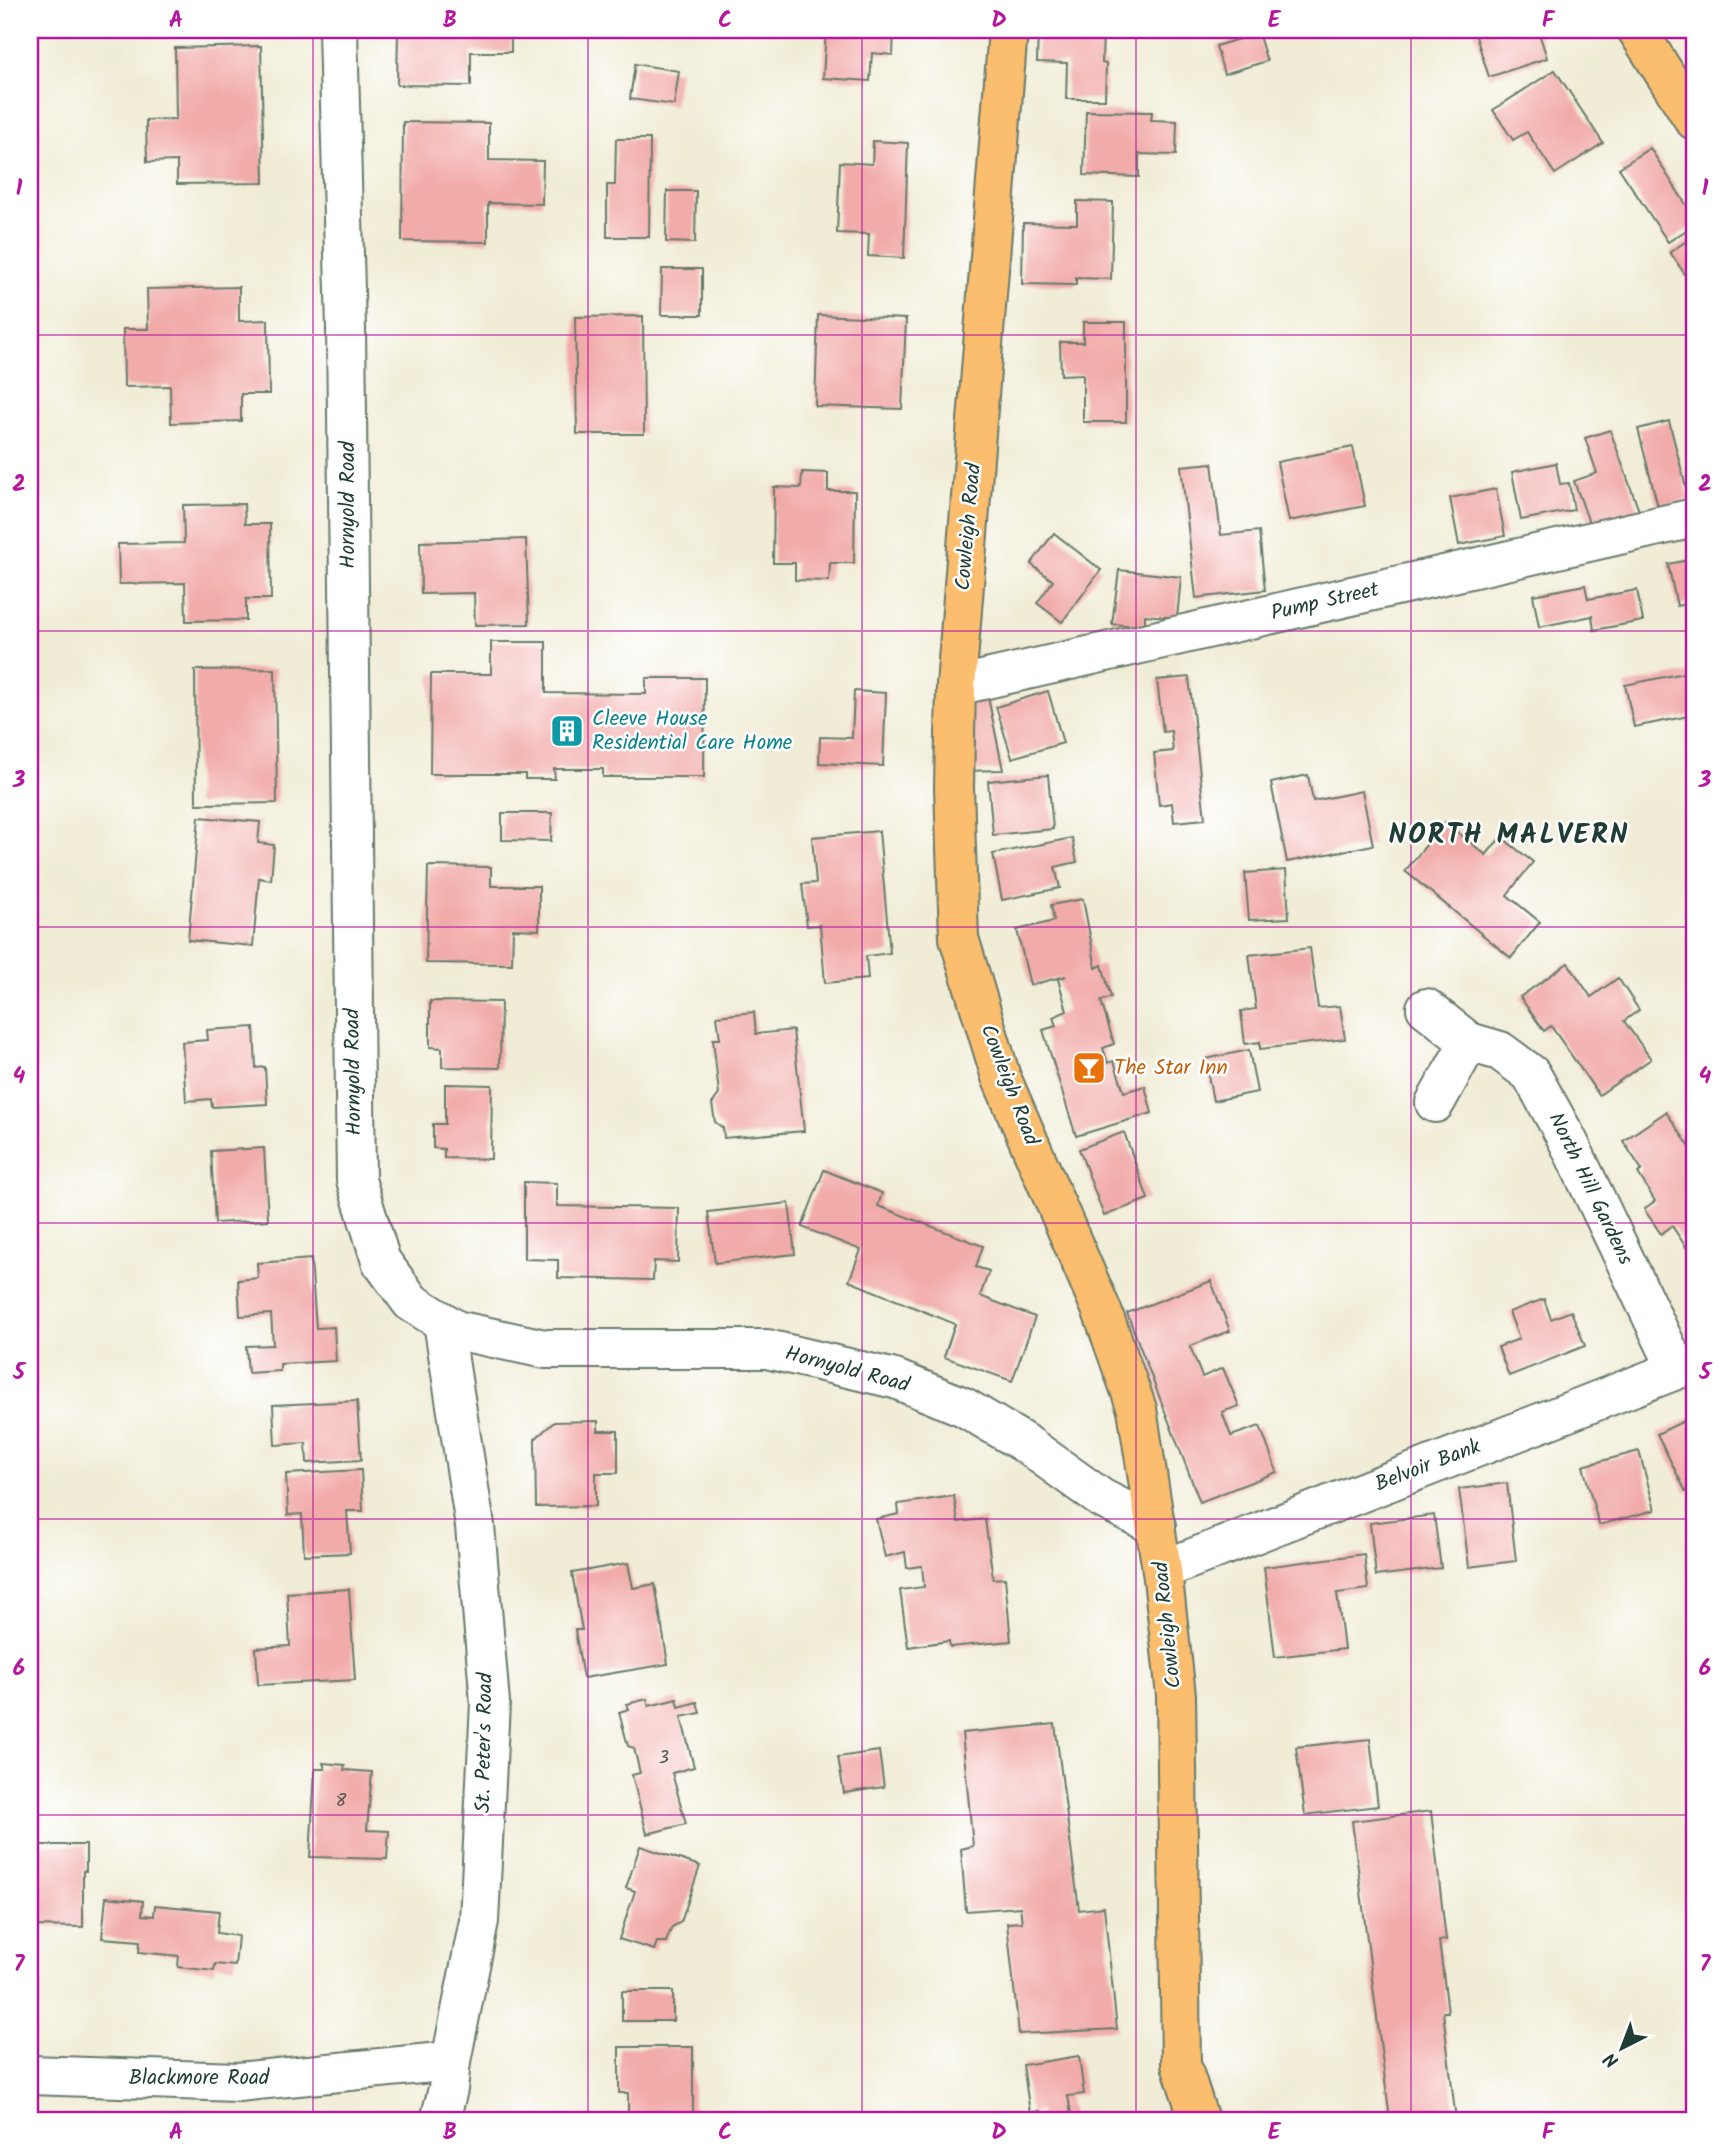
<svg xmlns="http://www.w3.org/2000/svg" width="1724" height="2150" viewBox="0 0 1724 2150" font-family="Kalam,sans-serif">
<style>
.building{fill:#f1aba9}
.lines{fill:none;stroke-linecap:round;stroke-linejoin:round}
.minor-casing{stroke:#687a6c;stroke-width:42}
.major-casing{stroke:#687a6c;stroke-width:42}
.minor{stroke:#fff;stroke-width:38}
.major{stroke:#fbbd6e;stroke-width:38}
.grid{fill:none;stroke:#b5179e;stroke-width:2;stroke-opacity:0.55}
.labels{text-anchor:middle;dominant-baseline:central;stroke-width:5;stroke-linejoin:round;paint-order:stroke}
.number-label{font-size:18px;fill:#545851}
.street-label{font-size:21px;fill:#1f3d34;stroke:#fff}
.culture-label{font-size:21px;fill:#0d838f;stroke:#fff;text-anchor:start}
.food-label{font-size:21px;fill:#c56008;stroke:#fff;text-anchor:start}
.district-label{font-size:28px;font-weight:bold;letter-spacing:2px;fill:#1f3d34;stroke:#fff}
.neatline{fill:none;stroke:#b5179e;stroke-width:2.5}
.grid-label{font-size:23px;text-anchor:middle;font-weight:bold;fill:#b5179e}
</style>
<rect width="100%" height="100%" fill="#fff"/>
<filter id="ink" filterUnits="userSpaceOnUse"><feTurbulence type="fractalNoise" baseFrequency=".0143" numOctaves="2"/><feDisplacementMap in="SourceGraphic" scale="14" xChannelSelector="R" yChannelSelector="G"/><feConvolveMatrix kernelMatrix="1 2 1 2 8 2 1 2 1" color-interpolation-filters="sRGB"/></filter>
<filter id="wash" filterUnits="userSpaceOnUse"><feTurbulence type="fractalNoise" baseFrequency=".00686" numOctaves="4" result="noise"/><feDisplacementMap in="SourceGraphic" scale="28" xChannelSelector="R" yChannelSelector="G"/><feGaussianBlur stdDeviation="1.57" result="paint"/><feColorMatrix in="noise" values="0 0 0 0 0 0 0 0 0 0 0 0 0 0 0 0 0 1.4 0 .05"/><feComposite in="paint" operator="in"/></filter>
<g filter="url(#wash)">
<rect width="100%" height="100%" fill="#f0ecd5"/>
<g id="blocks">
<!-- building -->
<g class="building">
<path d="M398,30H511V52H471V86L397,85Z"/>
<path d="M826,30H894L893,55L872,53L870,81L823,78Z"/>
<path d="M1038,30H1103L1102,63L1106,64L1105,99H1066L1067,63L1037,62Z"/>
<path d="M1474,30H1538L1547,58L1489,77Z"/>
<path d="M1258,33L1267,61L1224,74L1216,46Z"/>
<path d="M261,46L264,183L177,184V161L147,162L146,120L176,119L175,48Z"/>
<path d="M635,64L679,71L674,105L630,99Z"/>
<path d="M1555,70L1603,143L1555,174L1527,132L1513,140L1493,110Z"/>
<path d="M1086,111L1152,112L1151,120L1177,121L1176,155L1139,154V177L1084,175Z"/>
<path d="M403,122L489,123V160L543,161L542,204L488,203V242L402,241Z"/>
<path d="M616,139H650L649,237H607V185H615Z"/>
<path d="M873,141L908,143L904,258L868,256L869,234L837,233L840,162L872,164Z"/>
<path d="M1650,148L1694,217V225L1668,242L1619,168Z"/>
<path d="M667,191H696L695,243L666,242Z"/>
<path d="M1077,201L1113,202L1111,279L1076,278V285L1022,284L1023,223L1077,224Z"/>
<path d="M1694,236V288L1670,252Z"/>
<path d="M662,269H702V315H661Z"/>
<path d="M239,287V321L268,320L269,394H241V421L171,423L170,386L124,387L123,329H148L147,289Z"/>
<path d="M818,315L906,319L902,409L815,406Z"/>
<path d="M643,316L644,434H577L575,317Z"/>
<path d="M1083,322H1126V422H1083V374L1061,375L1060,342H1083Z"/>
<path d="M1669,421L1689,499L1658,507L1638,429Z"/>
<path d="M1610,430L1639,511L1591,528L1574,481L1597,473L1585,438Z"/>
<path d="M1353,447L1365,506L1289,521L1277,462Z"/>
<path d="M1212,463L1221,535L1259,531L1265,590L1196,598L1181,466Z"/>
<path d="M1556,463L1560,484L1569,483L1574,510L1521,520L1512,472Z"/>
<path d="M802,472L828,473V491H855L854,563H830L829,581L795,580V563H773L774,487L801,488Z"/>
<path d="M1496,489L1505,536L1459,545L1450,498Z"/>
<path d="M244,504L245,524H270L271,599H246V620L186,621L185,583L119,584L118,544L184,543L183,505Z"/>
<path d="M1054,533L1101,570L1062,622L1037,603L1053,581L1031,564Z"/>
<path d="M526,539L529,624L475,625L474,593L421,594L420,542Z"/>
<path d="M1694,559V602L1677,606L1668,564Z"/>
<path d="M1119,570L1181,577L1177,618L1145,615V627L1112,624Z"/>
<path d="M1585,585L1588,599L1637,590L1643,621L1594,630L1592,616L1539,627L1533,595Z"/>
<path d="M491,642H546V693L646,694V678H705L704,777H603V769H554L555,779H525V774H430L431,674H491Z"/>
<path d="M275,669L277,803L196,804L195,670Z"/>
<path d="M1694,671V715L1634,727L1625,685Z"/>
<path d="M1189,677L1205,819L1174,822L1172,803L1159,805L1154,753L1173,751L1171,731L1163,732L1157,680Z"/>
<path d="M854,691L886,693L883,766L819,763L820,737L852,738Z"/>
<path d="M1048,691L1063,743L1012,758L996,707Z"/>
<path d="M987,692L1003,770L962,771L973,693Z"/>
<path d="M1048,775L1053,829L993,835L988,781Z"/>
<path d="M1308,775L1313,801L1362,791L1373,845L1287,862L1271,783Z"/>
<path d="M502,813H552L551,841L502,840Z"/>
<path d="M199,817L260,822L258,843L274,845L271,880L259,878L253,946L188,940Z"/>
<path d="M1445,822L1486,855L1501,837L1533,862L1507,895L1540,922L1511,958L1405,871Z"/>
<path d="M879,831L890,953L866,956L868,979L825,983L820,925L807,926L802,884L816,883L812,837Z"/>
<path d="M1072,838L1077,862L1055,867L1060,888L1002,900L993,854Z"/>
<path d="M428,866L491,867V886H539V930L513,929L512,964L426,963Z"/>
<path d="M1286,870L1289,918L1249,920L1245,873Z"/>
<path d="M1083,899L1096,968L1102,965L1111,997L1101,1001L1114,1044L1103,1048L1108,1063L1114,1061L1124,1092L1145,1086L1152,1113L1076,1136L1043,1030L1056,1026L1053,1017L1067,1011L1058,979L1066,976L1030,985L1017,930L1054,921L1051,905Z"/>
<path d="M1310,948L1318,1008L1340,1006L1345,1039L1260,1049V1042L1245,1044L1241,1011L1256,1009L1249,955Z"/>
<path d="M1568,963L1591,997L1618,978L1639,1010L1624,1021L1651,1059L1599,1095L1551,1026L1544,1031L1520,997Z"/>
<path d="M430,1001L501,1002L500,1068L442,1067V1048L430,1047Z"/>
<path d="M754,1012L756,1034L793,1030L804,1131L724,1138L723,1128L715,1122L712,1104L719,1094L713,1039H720L717,1016Z"/>
<path d="M254,1027L256,1068L265,1067L267,1104L212,1107L211,1099L186,1101L182,1042L208,1040L207,1030Z"/>
<path d="M1249,1050L1257,1092L1213,1101L1205,1059Z"/>
<path d="M445,1084L492,1085L491,1159L444,1158V1149L433,1148V1124H445Z"/>
<path d="M1666,1112L1694,1153V1255L1692,1256L1672,1226L1661,1234L1644,1209L1655,1201L1638,1173L1642,1170L1623,1141Z"/>
<path d="M1124,1132L1148,1199L1104,1216L1079,1149Z"/>
<path d="M264,1148L268,1220L215,1223L211,1151Z"/>
<path d="M824,1170L882,1193L878,1206L983,1246L976,1267L989,1271L980,1296L1035,1317L1012,1381L944,1357L955,1324L849,1281L861,1250L802,1227Z"/>
<path d="M524,1182L557,1183V1206L679,1208L678,1262L654,1261L653,1280L558,1278V1260L524,1259Z"/>
<path d="M789,1203L795,1254L715,1263L708,1212Z"/>
<path d="M311,1259L316,1328L334,1327L336,1361L280,1364V1371L248,1373L246,1346L273,1345L271,1314L240,1316L238,1280L258,1278L257,1263Z"/>
<path d="M1211,1281L1230,1331L1190,1346L1202,1377L1223,1368L1239,1406L1222,1412L1231,1436L1260,1426L1277,1472L1200,1502L1127,1313Z"/>
<path d="M1544,1299L1551,1319L1571,1311L1585,1346L1509,1376L1498,1347L1519,1339L1509,1312Z"/>
<path d="M357,1401L361,1460L307,1463L306,1443L275,1445L273,1405Z"/>
<path d="M1694,1416V1488L1686,1492L1657,1434Z"/>
<path d="M598,1421V1431H618V1473H596V1506L536,1507L535,1439L554,1422Z"/>
<path d="M1639,1451L1655,1510L1599,1525L1583,1466Z"/>
<path d="M361,1470L363,1511H347L350,1553L304,1555L302,1514L288,1515L286,1474Z"/>
<path d="M1507,1483L1516,1561L1469,1567L1459,1489Z"/>
<path d="M954,1496L958,1522L985,1519L993,1579L1005,1578L1011,1641L950,1647L949,1641L908,1647L900,1590L924,1587L922,1566L907,1568L905,1552L885,1557L876,1519L899,1514L898,1504Z"/>
<path d="M1434,1515L1441,1568L1376,1576L1370,1523Z"/>
<path d="M1364,1554L1368,1589L1337,1593L1344,1649L1275,1657L1264,1567Z"/>
<path d="M628,1563L633,1588L655,1584L668,1664L583,1678L575,1630H582L572,1573Z"/>
<path d="M349,1589L355,1680L258,1685L256,1648L290,1646L287,1593Z"/>
<path d="M647,1699L649,1706L677,1699L679,1707L697,1702L700,1713L681,1717L694,1767L672,1773L686,1824L647,1834L632,1775L640,1773L634,1748L628,1746L619,1712L629,1709L627,1704Z"/>
<path d="M1055,1724L1079,1910L1104,1907L1117,2029L1019,2034L1007,1923L1022,1922L1020,1907L966,1911L961,1849L973,1846L962,1733Z"/>
<path d="M1370,1739L1378,1806L1305,1815L1296,1747Z"/>
<path d="M879,1751L884,1787L844,1793L838,1757Z"/>
<path d="M323,1763L345,1765L344,1770L372,1772L367,1830L389,1831L387,1859L310,1857L315,1769H325Z"/>
<path d="M1431,1811L1446,1940L1439,1941L1448,2012H1443L1456,2120H1390L1352,1821Z"/>
<path d="M35,1845H86V1871H83V1927L30,1926V1859H35Z"/>
<path d="M640,1846L700,1866L681,1922L672,1927L666,1942H657L654,1950L619,1939L635,1891L626,1888Z"/>
<path d="M106,1897L143,1901L142,1915L154,1916L155,1905L219,1911L217,1933L238,1936L235,1966L215,1964L214,1971L178,1967L179,1956L139,1952L140,1941L102,1938Z"/>
<rect x="622" y="1991" width="51" height="30"/>
<path d="M619,2047H693V2120H628V2093H619Z"/>
<path d="M1079,2056L1084,2094L1068,2096L1072,2120H1041L1040,2111L1030,2113L1023,2065Z"/>
</g>
</g>
</g>
<g filter="url(#ink)">
<use href="#blocks" fill-opacity="0" stroke="#687a6c" stroke-width="2"/>
<g class="lines">
<defs>
<g id="minor">
<path d="M338,30L346,329L356,1180L381,1261L411,1302L456,1330L545,1349H767L895,1379L964,1407L1026,1444L1101,1498L1156,1526"/>
<path d="M956,686L1694,518"/>
<path d="M1426,1008L1469,1042L1500,1051L1531,1074L1568,1141L1677,1369"/>
<path d="M1435,1103L1469,1042"/>
<path d="M1162,1570L1694,1363"/>
<path d="M30,2075L238,2082L451,2061"/>
<path d="M440,2120L448,2089L451,2061L479,1921L490,1703L475,1526L443,1322"/>
</g>
<g id="major">
<path d="M1008,30L956,686L954,787L959,938L1001,1077L1102,1311L1137,1409L1162,1570L1176,1695L1181,2064L1199,2120"/>
<path d="M1637,30L1694,120"/>
</g>
</defs>
<!-- minor casing -->
<use href="#minor" class="minor-casing"/>
<!-- major casing -->
<use href="#major" class="major-casing"/>
<!-- minor -->
<use href="#minor" class="minor"/>
<!-- major -->
<use href="#major" class="major"/>
</g>
</g>
<!-- grid -->
<path class="grid" d="M313,30V2120M588,30V2120M862,30V2120M1136,30V2120M1411,30V2120M30,335H1694M30,631H1694M30,927H1694M30,1223H1694M30,1519H1694M30,1815H1694"/>
<!-- icons -->
<defs>
<symbol id="building-square" viewBox="-11 -11 22 22"><rect x="-9" y="-9" width="18" height="18" rx="4" fill="#0f9aa8" stroke="#fff"/><path d="M-4-6H4V6H1V3H-1V6H-4ZM-2.5-4.3h1.7v1.8h-1.7ZM.8-4.3h1.7v1.8H.8ZM-2.5-1h1.7V.8h-1.7ZM.8-1h1.7V.8H.8Z" fill="#fff"/></symbol>
<symbol id="bar-square" viewBox="-11 -11 22 22"><rect x="-9" y="-9" width="18" height="18" rx="4" fill="#e8710a" stroke="#fff"/><path d="M-6-5H6L.8 .8V4.5H3.5V6h-7V4.5H-.8V.8Z" fill="#fff"/></symbol>
</defs>
<g fill-rule="evenodd">
<use href="#building-square" x="548" y="712" width="38" height="38"/>
<use href="#bar-square" x="1070" y="1049" width="38" height="38"/>
</g>
<g class="labels">
<!-- number labels -->
<g class="number-label">
<text x="664" y="1758">3</text>
<text x="341" y="1801">8</text>
</g>
<!-- street labels -->
<g class="street-label">
<text transform="translate(348 505) rotate(-90)">Hornyold Road</text>
<text transform="translate(969 527) rotate(-85)">Cowleigh Road</text>
<text transform="translate(1325 602) rotate(-13)">Pump Street</text>
<text transform="translate(354 1072) rotate(-91)">Hornyold Road</text>
<text transform="translate(1009 1085) rotate(69)">Cowleigh Road</text>
<text transform="translate(1590 1189) rotate(64)">North Hill Gardens</text>
<text transform="translate(847 1370) rotate(15)">Hornyold Road</text>
<text transform="translate(1428 1466) rotate(-21)">Belvoir Bank</text>
<text transform="translate(1168 1625) rotate(-96)">Cowleigh Road</text>
<text transform="translate(485 1743) rotate(-89)">St. Peter's Road</text>
<text x="199" y="2078">Blackmore Road</text>
</g>
<!-- culture labels -->
<g class="culture-label">
<text x="592" y="719">Cleeve House<tspan x="592" dy="24">Residential Care Home</tspan></text>
</g>
<!-- food labels -->
<g class="food-label">
<text x="1114" y="1068">The Star Inn</text>
</g>
<!-- district labels -->
<g class="district-label">
<text x="1509" y="835">NORTH MALVERN</text>
</g>
</g>
<!-- margin -->
<rect width="1724" height="2150" fill="none" stroke="#fff" stroke-width="77"/>
<!-- north arrow -->
<g transform="translate(1622 2048) rotate(222)" stroke="#ffffff" stroke-width="5" paint-order="stroke">
<path d="M0-5L12 26L0 18L-12 26Z" fill="#1f3d34"/>
<text y="-10" font-size="19" font-weight="bold" text-anchor="middle" fill="#1f3d34">N</text>
</g>
<rect x="38" y="38" width="1648" height="2074" class="neatline"/>
<g class="grid-label">
<text x="176" y="27">A</text>
<text x="450" y="27">B</text>
<text x="725" y="27">C</text>
<text x="999" y="27">D</text>
<text x="1274" y="27">E</text>
<text x="1548" y="27">F</text>
<text x="19" y="195">1</text>
<text x="1705" y="195">1</text>
<text x="19" y="491">2</text>
<text x="1705" y="491">2</text>
<text x="19" y="787">3</text>
<text x="1705" y="787">3</text>
<text x="19" y="1083">4</text>
<text x="1705" y="1083">4</text>
<text x="19" y="1379">5</text>
<text x="1705" y="1379">5</text>
<text x="19" y="1675">6</text>
<text x="1705" y="1675">6</text>
<text x="19" y="1971">7</text>
<text x="1705" y="1971">7</text>
<text x="176" y="2139">A</text>
<text x="450" y="2139">B</text>
<text x="725" y="2139">C</text>
<text x="999" y="2139">D</text>
<text x="1274" y="2139">E</text>
<text x="1548" y="2139">F</text>
</g>
</svg>
